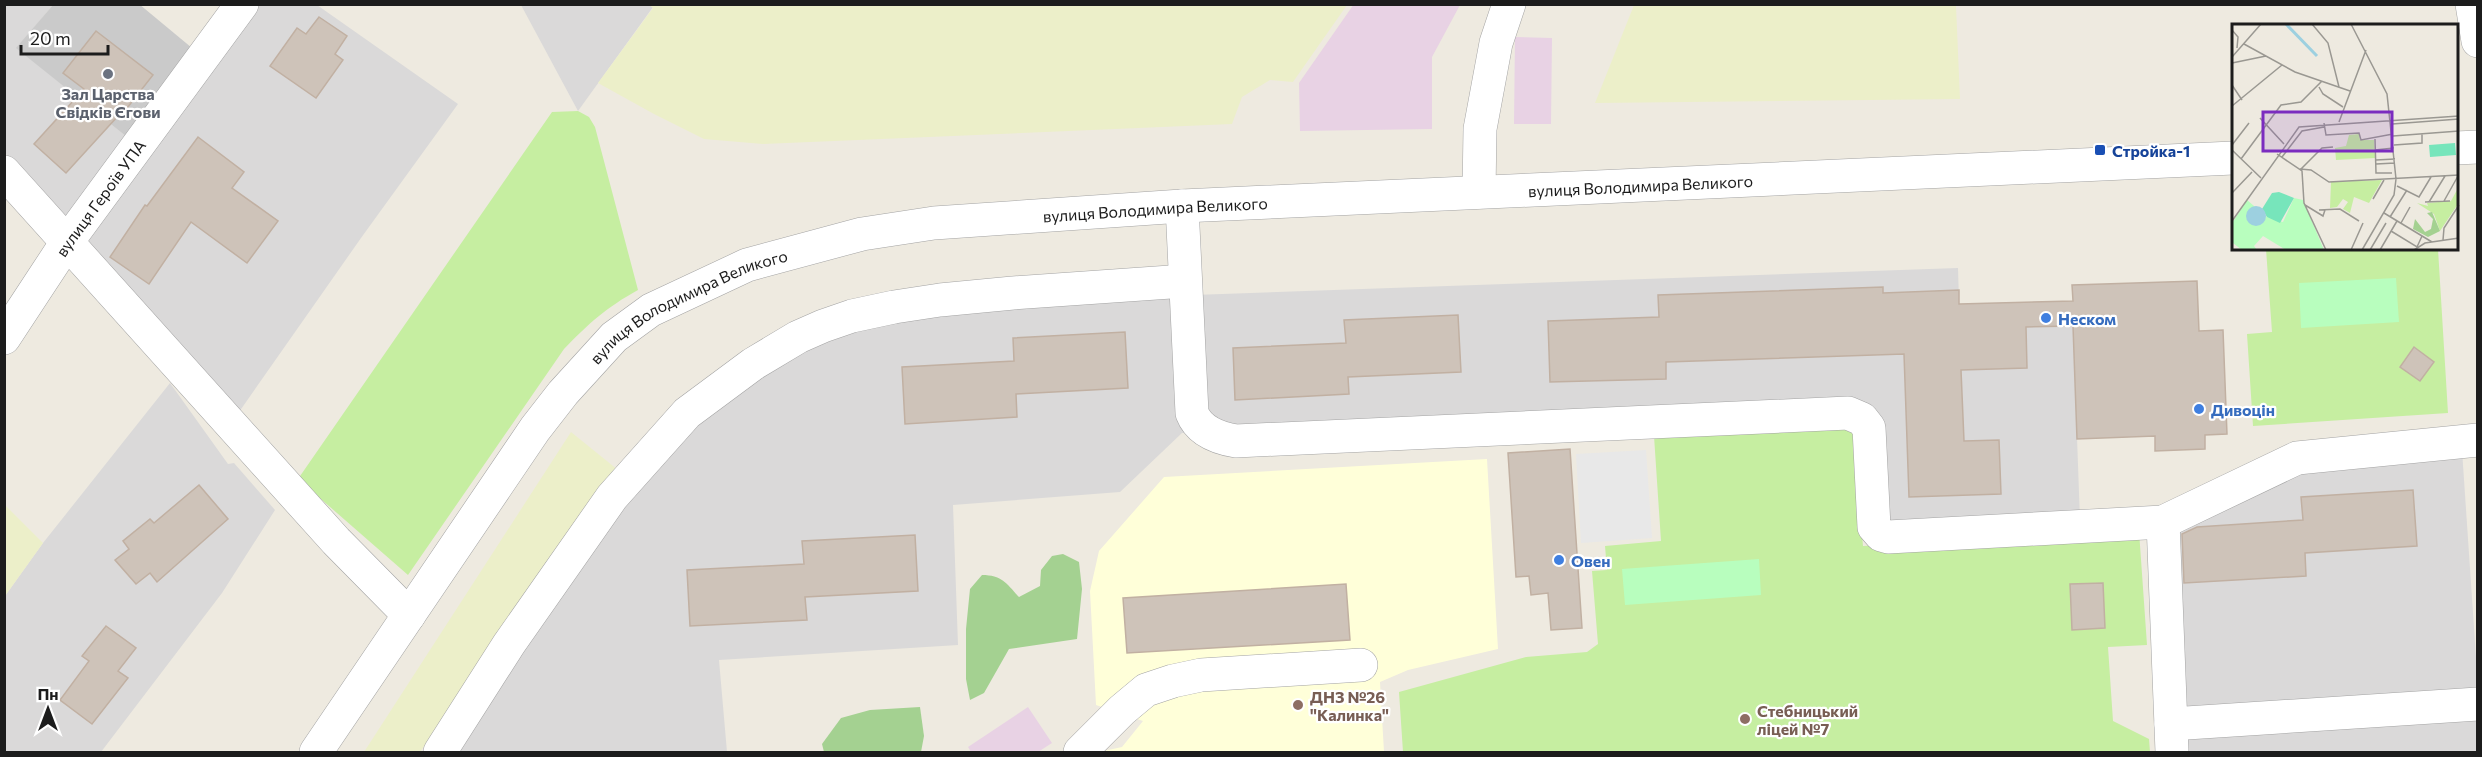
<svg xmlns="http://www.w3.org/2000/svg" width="2482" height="757" viewBox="0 0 2482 757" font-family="Commissioner,sans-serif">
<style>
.residential{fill:#dad9d9}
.industrial{fill:#e8d2e4}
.education{fill:#ffffd9}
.religious{fill:#cacaca}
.farmland{fill:#ecefc9}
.grass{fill:#c6eea1}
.forest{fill:#a4d191}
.park{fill:#b8febe}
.parking{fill:#e8e8e8}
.building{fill:#cec3b9;stroke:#c1b0a2;stroke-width:1.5}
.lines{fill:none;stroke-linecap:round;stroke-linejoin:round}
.minor-casing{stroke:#a3a3a3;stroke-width:34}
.minor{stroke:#fff;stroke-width:33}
.worship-dot{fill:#6b7280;stroke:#fff;stroke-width:2}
.transit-dot{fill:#1a4fb4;stroke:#fff;stroke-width:2}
.shop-dot{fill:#3f7fe0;stroke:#fff;stroke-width:2}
.education-dot{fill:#8d6e63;stroke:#fff;stroke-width:2}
.labels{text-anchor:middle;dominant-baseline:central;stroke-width:4.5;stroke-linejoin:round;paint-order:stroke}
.worship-label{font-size:16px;font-weight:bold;fill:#5b616d;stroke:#fff}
.transit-label{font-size:16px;font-weight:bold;fill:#164399;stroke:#fff;text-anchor:start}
.street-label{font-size:16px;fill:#1c1c1c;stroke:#fff}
.shop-label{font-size:16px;font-weight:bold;fill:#366cbe;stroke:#fff;text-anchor:start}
.education-label{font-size:16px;font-weight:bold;fill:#785e54;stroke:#fff;text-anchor:start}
.inset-river{fill:none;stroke:#9dd0e0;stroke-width:3}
.inset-road{fill:none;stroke:#9a9892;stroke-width:1.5}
.view{fill:#7b2cbf;fill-opacity:0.15;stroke:#7b2cbf;stroke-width:3}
.inset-edge{fill:none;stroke:#1c1c1c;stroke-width:3}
</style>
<rect width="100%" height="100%" fill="#eeeae0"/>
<!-- residential -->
<g class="residential">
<path d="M649,4L653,7L578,111L521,5Z"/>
<path d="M5,5H53L17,48L127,137L66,221L5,153Z"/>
<path d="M259,5H317L458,104L361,238L239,412L85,241Z"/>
<path d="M1958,268L1961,370L2027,368L2026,327L2073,326L2080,520L1891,525L1861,405L1182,433L1120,492L953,505L958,645L719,660L727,752H456L618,507L694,423L760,375L827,338L932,313L1165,296Z"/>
<path d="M170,383L228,464L234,463L275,510L222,593L101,752H5V596L43,543Z"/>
<path d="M2462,450L2477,672V752H2181L2171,525L2302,465Z"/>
</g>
<!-- industrial -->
<g class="industrial">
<path d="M1354,4L1460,5L1432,57V129L1300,131L1299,83Z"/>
<path d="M1515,37L1552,38L1551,124H1514Z"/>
<path d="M1028,707L1052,743L1038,752H971L968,747Z"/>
</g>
<!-- education -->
<path class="education" d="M1487,459L1498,649L1408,670L1380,682L1384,752H1099L1122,747L1143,721L1096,705L1090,591L1099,551L1164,477Z"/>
<!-- religious -->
<path class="religious" d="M139,4L192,48L127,137L16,48L53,5Z"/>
<!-- farmland -->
<g class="farmland">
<path d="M649,5H1347L1293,82L1270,80L1242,97L1232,124L763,144L704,139L654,114L598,83L653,8Z"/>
<path d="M1634,5H1956L1960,99L1595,103Z"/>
<path d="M571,432L618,470L420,752H364Z"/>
<path d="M5,505L43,543L5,596Z"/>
</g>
<!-- grass -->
<g class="grass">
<path d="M578,111L589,117L595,127L638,290C607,307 588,324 564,349L408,575L298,479L552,112Z"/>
<path d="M2266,249H2438L2448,413L2253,426L2247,334L2272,332Z"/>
<path d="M1852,424L1863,546L2139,531L2147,645L2108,647L2113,721L2149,739L2150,752H1403L1399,692L1526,657L1587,652L1598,644L1592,571L1607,570L1605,546L1661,541L1654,436Z"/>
</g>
<!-- forest -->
<g class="forest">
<path d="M1063,554L1079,562L1082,589L1077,639L1009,649L984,693L970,700L966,679V629L970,589L982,575C1002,575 1007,584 1019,597L1040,586L1041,570L1052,556Z"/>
<path d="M920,707L924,736L921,752H824L822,744L841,718L870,710Z"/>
</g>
<!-- park -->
<g class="park">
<path d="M2396,278L2399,322L2301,328L2299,283Z"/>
<path d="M1759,559L1761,595L1625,605L1622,569Z"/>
</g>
<!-- parking -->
<path class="parking" d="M1646,450L1652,538L1581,543L1576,454Z"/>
<!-- building -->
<g class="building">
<path d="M319,17L347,36L335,54L343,60L316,98L270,66L297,28L306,34Z"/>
<path d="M96,31L153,75L120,117L118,116L66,173L34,144L84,89L63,73Z"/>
<path d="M198,137L244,172L232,188L278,221L247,263L191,222L149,284L110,257L145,205L147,206Z"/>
<path d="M2197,281L2199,331L2223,330L2227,434L2205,435V449L2155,451V436L2077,439L2073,326L2026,327L2027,368L1961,370L1964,441L1999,440L2001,494L1909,497L1904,354L1666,362V379L1550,382L1548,321L1659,317L1658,295L1883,287V293L1959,290V304L2073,301L2072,285Z"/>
<path d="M1458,315L1461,372L1348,377L1349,394L1235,400L1233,348L1346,343L1344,320Z"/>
<path d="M1125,332L1128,388L1016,394L1017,417L905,424L902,367L1014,361L1013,338Z"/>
<path d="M2414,347L2434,362L2420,381L2400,367Z"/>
<path d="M1570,449L1582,628L1551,630L1548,593L1531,595L1529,576L1516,577L1508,453Z"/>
<path d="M199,485L228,519L157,582L150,573L136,584L115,560L129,549L123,541L150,519L154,523Z"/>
<path d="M2413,490L2417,546L2305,553L2306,576L2184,583L2182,534L2197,527L2303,520L2301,497Z"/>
<path d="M915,535L918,591L805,597L807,620L690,626L687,570L804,564L802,541Z"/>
<path d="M2103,583L2105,628L2072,630L2070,584Z"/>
<path d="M1346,584L1350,640L1127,653L1123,598Z"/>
<path d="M106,626L136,648L118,671L128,678L92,724L60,700L89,661L82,656Z"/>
</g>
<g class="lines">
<defs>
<g id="minor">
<path d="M2472,4L2478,41"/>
<path d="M2456,148L2478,147"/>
<path d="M4,172L336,541L409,615"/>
<path d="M1479,192L1480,129L1496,43L1509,4"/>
<path d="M1182,206L1192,413C1199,431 1218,438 1236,441L1848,413L1862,419L1869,428L1874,527L1881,535L1888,537L2163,522L2297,458L2478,440"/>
<path id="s1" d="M4,338L67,242L242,4"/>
<path d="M2163,522L2172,752"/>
<path d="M2171,724L2478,704"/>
<path id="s2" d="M316,752L535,429L563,393L614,337L651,310L747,265L862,234L934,223L1182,206L2233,158"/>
<path d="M440,752L509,644L612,497L687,413L753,364L798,337L823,326L852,316L894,307L940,300L1013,293L1185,281"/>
<path d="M1080,752L1122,710L1146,690L1173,681L1201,675L1361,665"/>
</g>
</defs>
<!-- minor casing -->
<use href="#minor" class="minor-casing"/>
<!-- minor -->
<use href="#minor" class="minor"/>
</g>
<!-- markers -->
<circle class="worship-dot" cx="108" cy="74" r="6"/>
<rect class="transit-dot" x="2094" y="144" width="12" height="12" rx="3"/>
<g class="shop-dot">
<circle cx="2046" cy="318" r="6"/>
<circle cx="2199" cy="409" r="6"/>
<circle cx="1559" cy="560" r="6"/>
</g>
<g class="education-dot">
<circle cx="1298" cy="705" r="6"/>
<circle cx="1745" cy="719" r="6"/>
</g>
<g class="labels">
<!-- worship labels -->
<g class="worship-label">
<text x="108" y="93">Зал Царства<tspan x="108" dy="18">Свідків Єгови</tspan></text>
</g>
<!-- transit labels -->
<g class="transit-label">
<text x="2112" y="150">Стройка-1</text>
</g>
<!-- street labels -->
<g class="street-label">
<text stroke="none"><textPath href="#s2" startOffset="1563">вулиця Володимира Великого</textPath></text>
<text stroke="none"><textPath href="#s1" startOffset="170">вулиця Героїв УПА</textPath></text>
<text stroke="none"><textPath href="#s2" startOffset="1077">вулиця Володимира Великого</textPath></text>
<text stroke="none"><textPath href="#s2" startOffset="592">вулиця Володимира Великого</textPath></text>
</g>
<!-- shop labels -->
<g class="shop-label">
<text x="2058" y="318">Неском</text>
<text x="2211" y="409">Дивоцін</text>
<text x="1571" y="560">Овен</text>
</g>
<!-- education labels -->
<g class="education-label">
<text x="1310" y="696">ДНЗ №26<tspan x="1310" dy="18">"Калинка"</tspan></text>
<text x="1757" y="710">Стебницький<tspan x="1757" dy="18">ліцей №7</tspan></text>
</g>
</g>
<!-- overview -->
<g transform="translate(2232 24)">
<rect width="226" height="226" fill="#eeeae0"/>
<path d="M127,110L128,116H142L143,134L104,136L103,124L114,122L117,111ZM150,156L137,179L122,173L118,189L111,185L116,178L111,175L105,183L98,184L99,158ZM226,164V180L208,207L202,190L185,179L196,182L195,179L219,177Z" fill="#c6eea1"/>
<path d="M200,188L208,207L196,213L181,205L183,195L193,208L199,205L201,195L195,189Z" fill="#a4d191"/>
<path d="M62,174L71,176L92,226H54L31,212L22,222L25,226H10L1,219L0,199L15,176L35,193L51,198Z" fill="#b8febe"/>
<path d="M223,119L224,131L198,133L197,121ZM47,168L62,174L48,199L35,193L30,185L40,169Z" fill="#77e5bb"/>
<path d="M14 192a10 10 0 1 1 20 0a10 10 0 1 1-20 0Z" fill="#9dd0e0"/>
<path class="inset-river" d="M54,0L85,32"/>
<path class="inset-road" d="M80,0L96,19L107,63M119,0L155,70L164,155L162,171L130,226M0,6L6,13L5,24M12,20L63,48L118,67M0,33L29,0M0,39L34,32M0,61L10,76M87,63L91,70L111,83M0,82L50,41M28,94L52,120M107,98L134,26M92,99L94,111L127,109L129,116L161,110M160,100L227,95M161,112L227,107M143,115L144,149H160M0,121L17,99M162,121L190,119V110M0,126L29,154M143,126L162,124M45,130L70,147L72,179L94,226M50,133L70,107L92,103M9,135L49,81L69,78L90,57M144,136L163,135M144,140L163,139M68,145L79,146L97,158L227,151M69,145L90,124L101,123M165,162L187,173L199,153M0,169L20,148M141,175L152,156M212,177L226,152M193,178L218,177M197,178L213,152M73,181L91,192L93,186M87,186L108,185L127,197M152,189L200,218M158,193L175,166M0,197L67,103L227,92M169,199L178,183M159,207L185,223L190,212M211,216L212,204L227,181M119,226L131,199M138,226L154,199M148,226L165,197M182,226L193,219L227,214"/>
<path class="view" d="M31,88H160V127H31Z"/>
<rect width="226" height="226" class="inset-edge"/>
</g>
<!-- border -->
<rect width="2482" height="757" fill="none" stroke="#1c1c1c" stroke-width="12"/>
<!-- north arrow -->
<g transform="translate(48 709)" stroke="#ffffff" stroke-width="4.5" paint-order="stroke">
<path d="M0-4.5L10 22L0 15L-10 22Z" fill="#1c1c1c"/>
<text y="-9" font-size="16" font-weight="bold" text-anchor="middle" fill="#1c1c1c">Пн</text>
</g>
<!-- scale -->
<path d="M21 45v9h87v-9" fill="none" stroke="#1c1c1c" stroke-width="3"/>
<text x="30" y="45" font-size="18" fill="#1c1c1c" stroke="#ffffff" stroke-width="4.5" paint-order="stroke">20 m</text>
</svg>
